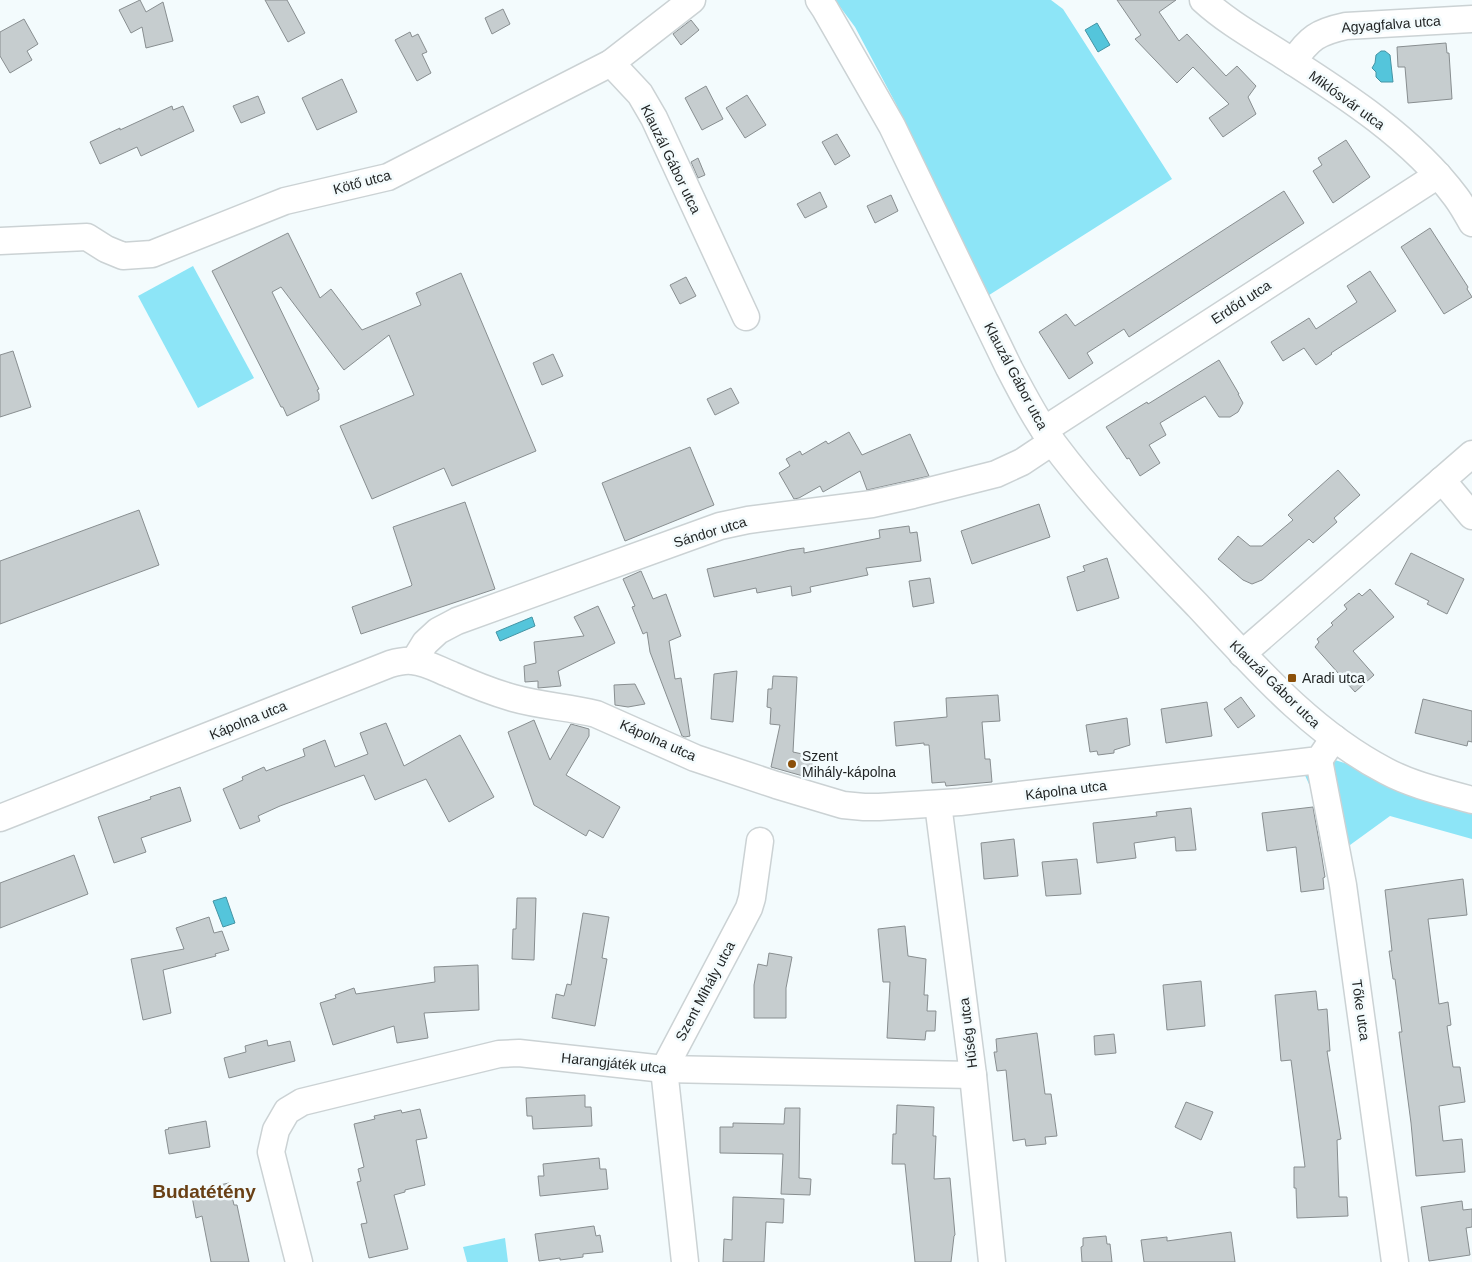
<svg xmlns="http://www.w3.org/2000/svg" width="1472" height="1262" viewBox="0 0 1472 1262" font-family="Arial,sans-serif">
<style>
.green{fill:#8de5f7}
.water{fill:#54c5db;stroke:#4494a4}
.building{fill:#c6cdcf;stroke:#888e90}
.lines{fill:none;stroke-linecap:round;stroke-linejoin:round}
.minor-casing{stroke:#cbd2d4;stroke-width:29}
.minor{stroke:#fff;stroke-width:26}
.poi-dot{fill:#8b500a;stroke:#f3fbfd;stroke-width:2}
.labels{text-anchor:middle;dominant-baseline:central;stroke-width:5;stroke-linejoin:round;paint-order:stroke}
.street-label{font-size:14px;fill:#1f2222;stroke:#f3fbfd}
.poi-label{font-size:14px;fill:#1f2222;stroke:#f3fbfd;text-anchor:start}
.district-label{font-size:19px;font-weight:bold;fill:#694015;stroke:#f3fbfd}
</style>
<rect width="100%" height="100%" fill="#f3fbfd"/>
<!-- green -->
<g class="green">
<path d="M835,0H1051L1063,9L1172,179L986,297L896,104L855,27Z"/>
<path d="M193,266L254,378L198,408L138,296Z"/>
<path d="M1335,760L1439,793L1472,802V839L1390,816L1350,845L1319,806L1303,771Z"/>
<path d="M505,1238L508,1262H467L463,1247Z"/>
</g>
<!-- water -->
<g class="water">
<path d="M1097,23L1110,45L1098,52L1085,30Z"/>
<path d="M1381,51H1385L1390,55L1393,82H1381L1376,77V72L1372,68L1375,63L1376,55Z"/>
<path d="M532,617L535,626L500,641L496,632Z"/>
<path d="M226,897L235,923L223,927L213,901Z"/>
</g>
<!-- building -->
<g class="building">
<path d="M140,0L146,12L163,2L173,41L146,48L142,27L131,33L119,10Z"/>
<path d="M265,0H287L305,33L288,42Z"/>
<path d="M1117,0H1176L1159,12L1179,41L1187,34L1226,76L1237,66L1256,86L1248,97L1256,114L1223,137L1209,118L1229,104L1193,67L1177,83L1135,39L1141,35Z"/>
<path d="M503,9L510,24L492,34L485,18Z"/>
<path d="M24,19L38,44L27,51L32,60L10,73L0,56V32Z"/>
<path d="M691,20L699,30L681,45L673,34Z"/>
<path d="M410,32L412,37L418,34L427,52L422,54L431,73L417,81L395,40Z"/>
<path d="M1446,43L1447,53H1449L1452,99L1408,103L1405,67H1398L1397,47Z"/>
<path d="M342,79L357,112L317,130L302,98Z"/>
<path d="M706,86L723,119L702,130L685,98Z"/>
<path d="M747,95L766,125L745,138L726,108Z"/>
<path d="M258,96L265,113L241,123L233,106Z"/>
<path d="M172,106L173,110L183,106L194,131L141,156L137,147L100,164L90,142L120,128V130Z"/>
<path d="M837,134L850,156L835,165L822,142Z"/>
<path d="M1346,140L1370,177L1333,203L1313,171L1322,165L1318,158Z"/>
<path d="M698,158L705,175L698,178L691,162Z"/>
<path d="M1284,191L1304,223L1129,337L1124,329L1087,353L1093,363L1069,379L1039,332L1066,314L1075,326Z"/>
<path d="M820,192L827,207L805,218L797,204Z"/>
<path d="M891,195L898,211L875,223L867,206Z"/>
<path d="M1430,228L1468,287L1467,289L1472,297L1444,314L1401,247Z"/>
<path d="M288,233L320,298L331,289L362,330L421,305L416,293L461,273L536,451L452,486L444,468L372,499L340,426L414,395L389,335L344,370L281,287L272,292L319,389L317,390L319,394V400L287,416L283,407H281L212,271Z"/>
<path d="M1370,271L1396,311L1331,353L1332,354L1316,365L1304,348L1283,361L1271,342L1309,318L1316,329L1357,302L1347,286Z"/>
<path d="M686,277L696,296L680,304L670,285Z"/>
<path d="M13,351L31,407L0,417V355Z"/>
<path d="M553,354L563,376L542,385L533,363Z"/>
<path d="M1219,360L1239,394H1238L1243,403L1238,412L1230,417H1219L1205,396L1160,423L1166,435L1149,445L1160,463L1140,476L1129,458L1127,459L1106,427L1147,402L1148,404Z"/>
<path d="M731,388L739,403L715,415L707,399Z"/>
<path d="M849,432L862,455L910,434L929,476L867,490L860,471L823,492L820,486L799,498L794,499L779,473L790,466L786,459L800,451L802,455L826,441L828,444Z"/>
<path d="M690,447L714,505L625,541L602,483Z"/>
<path d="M1338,470L1360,495L1334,518L1337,522L1313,543L1309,539L1262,580L1252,584L1243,580L1218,559L1238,536L1250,546H1262L1293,520L1288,515Z"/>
<path d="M465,502L495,589L361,634L352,607L411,586L412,585L393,527Z"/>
<path d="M1039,504L1050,537L972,564L961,531Z"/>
<path d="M139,510L159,565L0,624V561Z"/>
<path d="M909,526L910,533L917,532L921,561L866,568L868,575L810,587L811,592L792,596L791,586L757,593L756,588L714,597L707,569L790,550L804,548V553L880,538L879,530Z"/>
<path d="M1411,553L1464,579L1447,614L1427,604L1429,601L1395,584Z"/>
<path d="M1107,558L1119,598L1077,611L1067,577L1085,571L1083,566Z"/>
<path d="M641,571L653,599L666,594L681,636L669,641L675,679L681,678L690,736L685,737L682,736L650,652L647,632L643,634L632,607L635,606L623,579Z"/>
<path d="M930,578L934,603L913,607L909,581Z"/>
<path d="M1370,589L1394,617L1353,651L1374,675L1355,692L1315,647L1319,642L1317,639L1333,625L1331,623L1347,609L1344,605L1359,593L1362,596Z"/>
<path d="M598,606L615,643L558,671L561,686L538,688V681L525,682L524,666L536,663L534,642L584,636L574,617Z"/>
<path d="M737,671L733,722L711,719L714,674Z"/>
<path d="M773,676L797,677L793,752L807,755L812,761V768L809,773L803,776L771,767L780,725L770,724L771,708L767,707L768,689H772Z"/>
<path d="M635,684L645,704L628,707L615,705L614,685Z"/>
<path d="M998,695L1000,721L982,722L985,759H990L992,782L946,786L945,782L932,783L929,745H924V743L896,746L894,722L947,717L946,698Z"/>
<path d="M1241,697L1255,716L1238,728L1224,709Z"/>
<path d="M1423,699L1472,711V742L1468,741L1467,746L1415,733Z"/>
<path d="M1207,702L1212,736L1166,743L1161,709Z"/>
<path d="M1127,718L1130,745L1114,750V753L1098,755L1097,751L1090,752L1086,725Z"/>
<path d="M534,720L550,760L571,724L589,729V736L566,775L620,807L603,838L589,830L586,836L534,805L508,732Z"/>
<path d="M386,723L404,766L460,735L494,797L449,822L426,779L375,800L364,775L280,806L258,816L260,821L240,829L223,789L243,780L242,777L264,767L266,771L305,756L303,749L325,740L335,767L368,754L360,733Z"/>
<path d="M180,787L191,821L141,838L146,852L114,863L98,817L151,799L150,797Z"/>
<path d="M1313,807L1322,858L1325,877L1323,878L1324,889L1301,892L1296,847L1267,851L1262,813Z"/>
<path d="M1191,808L1196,850L1176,851L1175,837L1134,843L1136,858L1097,863L1093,823L1157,816L1156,812Z"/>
<path d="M1014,839L1018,876L984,879L981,843Z"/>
<path d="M74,855L88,894L0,928V883Z"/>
<path d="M1077,859L1081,894L1046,896L1042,862Z"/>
<path d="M1463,879L1467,915L1428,919L1439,1004L1448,1002L1451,1025L1447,1026L1453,1067H1460L1465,1102L1439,1106L1443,1141L1462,1139L1465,1172L1416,1176L1411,1123L1399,1032H1402L1395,979H1393L1389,951H1392L1385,890Z"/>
<path d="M517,898H536L534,960L512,959L513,929H516Z"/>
<path d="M583,913L609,917L602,958L607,959L595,1026L552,1018L556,994L564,996L567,984L571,985Z"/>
<path d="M209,917L214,933L222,931L229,950L215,954L216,956L163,970L171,1013L143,1020L131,959L184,949L176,928Z"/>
<path d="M905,926L908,956L926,959L924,995H928L927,1011H936L935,1031H926L925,1040L887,1038L890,982H883L878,929Z"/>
<path d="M769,953L792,957L786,988V1018H754V985L758,964L767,966Z"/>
<path d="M478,965L479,1010L424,1013L428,1038L397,1043L394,1026L333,1045L320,1003L336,998L335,995L354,988L356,994L435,982L434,967Z"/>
<path d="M1201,981L1205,1026L1167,1030L1163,985Z"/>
<path d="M1316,991L1318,1010L1327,1009L1330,1051H1327L1341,1139L1337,1140L1339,1197H1347L1348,1216L1297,1218L1296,1188H1294V1167H1305L1291,1060L1281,1061L1275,995Z"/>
<path d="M1037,1033L1045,1094H1051L1057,1136L1045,1137L1046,1144L1026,1146L1025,1139L1013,1141L1006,1070L997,1071L994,1052H997L996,1039Z"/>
<path d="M1114,1034L1116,1053L1095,1055L1094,1036Z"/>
<path d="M267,1040L268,1046L290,1041L295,1061L229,1078L224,1058L246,1052L245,1046Z"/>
<path d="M585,1095V1107H591L592,1126L533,1129L532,1116H527L526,1098Z"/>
<path d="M1186,1102L1213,1112L1201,1140L1175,1127Z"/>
<path d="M897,1105L934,1107L933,1136H936L934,1179L950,1178L955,1235L954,1236L951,1262H915L905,1164H892L893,1134H896Z"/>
<path d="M785,1108H800L799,1178L811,1179L810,1195L781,1194L783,1154L720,1153V1127H733V1123L784,1124Z"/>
<path d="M420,1109L427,1138L416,1140L425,1185L405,1190V1192L394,1195L408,1249L369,1258L361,1224L367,1223L357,1182L361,1181L358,1169L364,1167L354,1124L375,1119L374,1116L401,1110L402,1113Z"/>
<path d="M206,1121L210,1147L169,1154L165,1130L169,1129L168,1128Z"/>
<path d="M599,1158L600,1169H606L608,1189L540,1196L538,1176H544L543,1164Z"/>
<path d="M229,1183L234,1205H237L249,1262H211L202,1216L196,1218L191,1191Z"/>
<path d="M733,1197L784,1199L783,1223L766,1222L764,1262H723L724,1239L732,1240Z"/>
<path d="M1462,1201L1463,1210L1472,1209V1227L1466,1228L1470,1255L1429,1261L1421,1207Z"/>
<path d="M594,1226L596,1236L600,1235L603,1252L583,1254V1257L560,1260V1258L539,1261L535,1234Z"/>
<path d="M1231,1232L1235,1262H1144L1141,1240L1167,1237V1241Z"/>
<path d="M1106,1236L1107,1244H1110L1112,1262H1082L1081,1247L1083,1246V1238Z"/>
</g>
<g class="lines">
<defs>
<g id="minor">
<path d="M819,0L825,9L892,126L1009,368C1022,393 1036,420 1053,443C1097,502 1148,554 1199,607C1255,667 1311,732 1386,771C1412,785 1443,792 1472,800"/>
<path d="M1203,0C1227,22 1256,38 1284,56C1345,95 1412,138 1456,197C1462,205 1467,214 1472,223"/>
<path d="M1293,62C1309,38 1318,32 1346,26L1472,19"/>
<path d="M611,63L640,94L654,118L746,317"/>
<path d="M0,241L87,237L106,249L123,256L152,254L285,201L388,177L611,63L692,0"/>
<path d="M1044,430L1438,175"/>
<path d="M1442,480L1472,516"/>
<path d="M1242,654L1472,454"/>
<path d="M414,661L425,643L438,631L457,621L720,526L748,520L872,504L913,495L996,474L1022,462L1052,442"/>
<path d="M1319,760L1343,885L1395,1262"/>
<path d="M938,804L973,1075L992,1262"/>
<path d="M0,818L390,664C397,662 404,660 412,661C426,662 439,670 452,675C472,684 492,692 513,698C541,706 569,707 596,714L695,758L776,785L843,805L864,807H879L960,802L1319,760L1334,738"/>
<path d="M299,1262L271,1152L276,1130L287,1111L302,1102L499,1054L519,1053L664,1069L973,1075"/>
<path d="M685,1262L664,1069L749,908L752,898L760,841"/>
</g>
</defs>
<!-- minor casing -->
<use href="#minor" class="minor-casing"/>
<!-- minor -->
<use href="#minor" class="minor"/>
</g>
<!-- markers -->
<g class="poi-dot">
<rect x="1287" y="673" width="10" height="10" rx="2.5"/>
<circle cx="792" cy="764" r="5"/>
</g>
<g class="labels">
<!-- street labels -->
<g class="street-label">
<text transform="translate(1391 24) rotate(-4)">Agyagfalva utca</text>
<text transform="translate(1347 100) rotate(36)">Miklósvár utca</text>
<text transform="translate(671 159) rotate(64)">Klauzál Gábor utca</text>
<text transform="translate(362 182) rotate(-15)">Kötő utca</text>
<text transform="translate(1241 302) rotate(-33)">Erdőd utca</text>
<text transform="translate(1016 376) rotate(62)">Klauzál Gábor utca</text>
<text transform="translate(710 532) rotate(-17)">Sándor utca</text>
<text transform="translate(1275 684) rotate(44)">Klauzál Gábor utca</text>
<text transform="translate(248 720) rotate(-22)">Kápolna utca</text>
<text transform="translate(658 740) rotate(24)">Kápolna utca</text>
<text transform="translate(1066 790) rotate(-7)">Kápolna utca</text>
<text transform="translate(705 991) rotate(-62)">Szent Mihály utca</text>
<text transform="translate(1361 1010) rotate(82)">Tőke utca</text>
<text transform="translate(968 1033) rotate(-97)">Hűség utca</text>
<text transform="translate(614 1063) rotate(6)">Harangjáték utca</text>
</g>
<!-- poi labels -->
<g class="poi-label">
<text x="1302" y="678">Aradi utca</text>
<text x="802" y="756">Szent<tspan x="802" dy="16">Mihály-kápolna</tspan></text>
</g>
<!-- district labels -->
<g class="district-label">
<text x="204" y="1191">Budatétény</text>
</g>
</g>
</svg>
